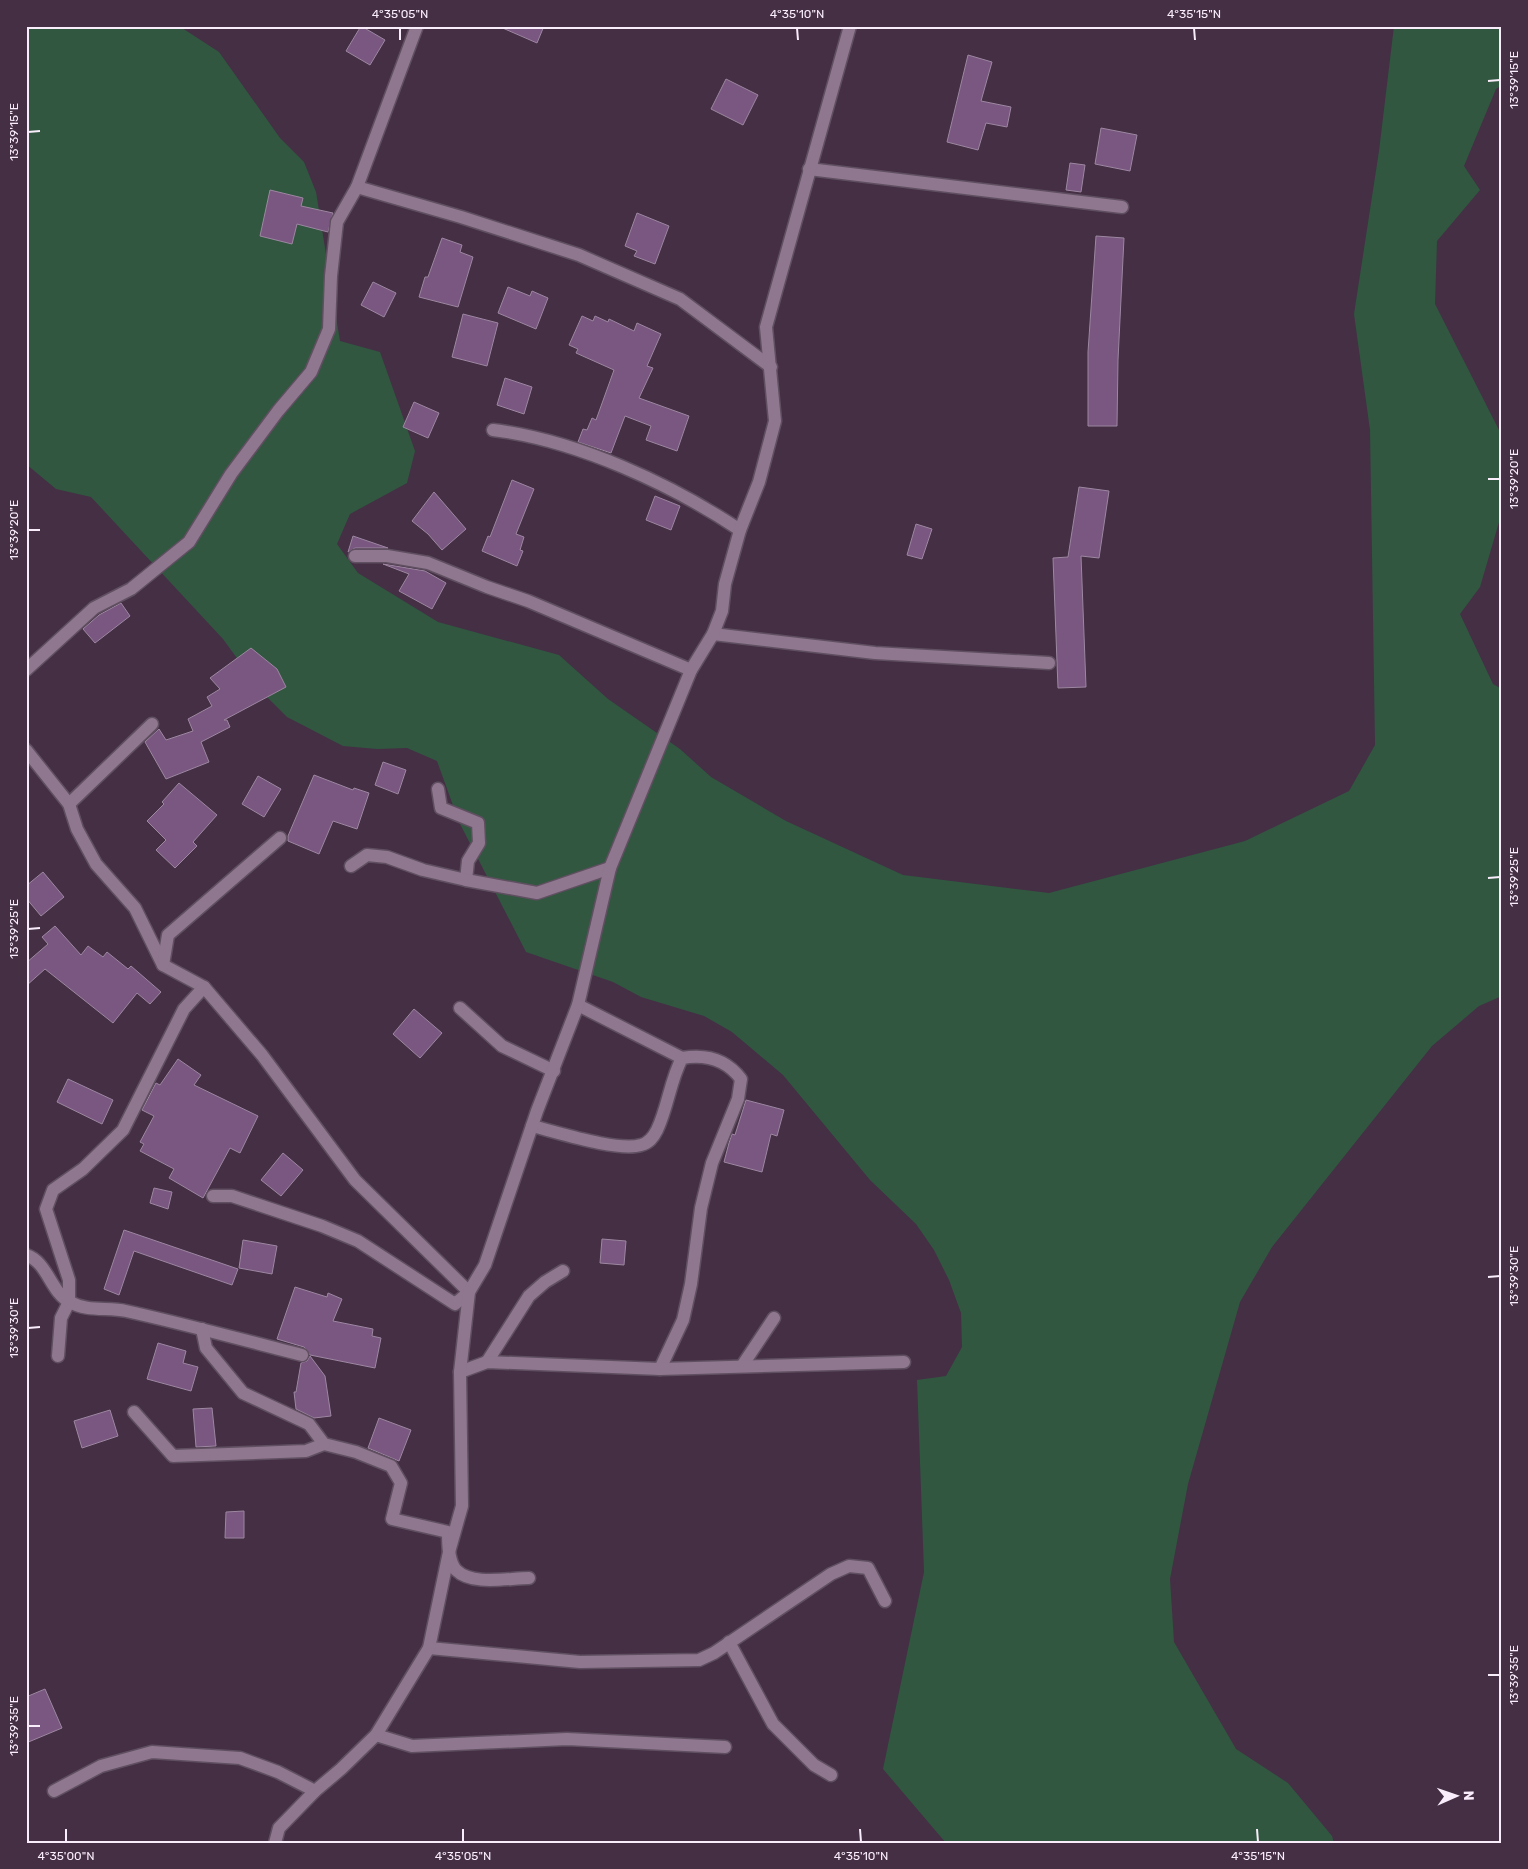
<svg xmlns="http://www.w3.org/2000/svg" width="1528" height="1869" viewBox="0 0 1528 1869" font-family="Rubik,sans-serif">
<style>
.green{fill:#315740}
.building{fill:#795780;stroke:#9d87a1}
.lines{fill:none;stroke-linecap:round;stroke-linejoin:round}
.minor-casing{stroke:#604f61;stroke-width:15}
.minor{stroke:#8e778f;stroke-width:12}
.ticks{fill:none;stroke:#faedfb;stroke-width:2}
.neatline{fill:none;stroke:#faedfb;stroke-width:2}
.ticks-label{font-size:12px;text-anchor:middle;fill:#faedfb}
</style>
<rect width="100%" height="100%" fill="#442f45"/>
<!-- green -->
<path class="green" d="M26,26H179L219,52L280,138L304,162L316,192L340,341L380,352L415,451L407,483L350,514L337,544L358,573L438,622L559,655L608,699L680,749L711,777L786,821L903,875L1049,893L1245,841L1349,791L1375,745L1370,430L1354,314L1379,151L1394,26H1502V85L1496,89L1464,166L1480,190L1437,241L1435,304L1500,432L1502,512L1480,587L1460,614L1493,684L1502,689V996L1479,1006L1432,1046L1272,1247L1240,1302L1188,1484L1170,1579L1174,1642L1236,1749L1288,1783L1332,1836L1334,1843H946L883,1769L924,1572L917,1380L946,1376L962,1347L961,1313L949,1280L934,1250L916,1224L870,1180L783,1075L732,1032L704,1016L641,997L613,982L526,952L459,822L437,761L407,748L377,749L343,746L287,717L261,691L223,639L91,497L56,489L26,464Z"/>
<!-- building -->
<g class="building">
<path d="M361,26L385,40L370,65L346,51Z"/>
<path d="M498,26H544L537,43Z"/>
<path d="M968,55L992,62L981,101L1011,107L1007,127L986,123L978,150L947,142Z"/>
<path d="M726,79L758,95L743,125L711,109Z"/>
<path d="M1101,128L1137,135L1130,171L1095,164Z"/>
<path d="M1070,163L1085,165L1081,192L1066,190Z"/>
<path d="M270,190L303,198L301,206L333,213L328,232L297,224L292,244L260,236Z"/>
<path d="M637,213L669,226L655,264L634,256L637,251L625,246Z"/>
<path d="M1096,236L1124,238L1118,360L1117,426H1088V352Z"/>
<path d="M442,238L462,245L460,252L473,257L458,307L419,297L425,277H428Z"/>
<path d="M373,282L396,293L384,317L361,305Z"/>
<path d="M508,287L530,296L532,291L548,298L536,329L498,313Z"/>
<path d="M463,314L498,323L487,366L452,357Z"/>
<path d="M582,316L593,321L595,316L608,322L609,319L634,331L637,323L661,334L647,366L653,368L639,398L689,416L677,451L646,440L651,426L625,416L611,453L578,442L583,429L587,430L592,418L596,420L614,370L576,353L578,349L569,345Z"/>
<path d="M505,378L532,387L524,414L497,405Z"/>
<path d="M414,402L439,413L428,438L403,427Z"/>
<path d="M512,480L534,489L516,534L524,537L520,550L523,551L517,566L482,551L488,536L490,537Z"/>
<path d="M1079,487L1109,491L1099,558L1081,556L1086,687L1058,688L1053,558L1068,557Z"/>
<path d="M434,492L466,529L442,550L428,534L412,521Z"/>
<path d="M655,496L680,506L671,530L646,520Z"/>
<path d="M916,524L932,529L922,559L907,555Z"/>
<path d="M353,536L388,548H355L348,552Z"/>
<path d="M383,564L425,571L446,583L432,609L399,591L409,574Z"/>
<path d="M121,603L130,616L95,643L83,629L99,615Z"/>
<path d="M251,648L277,669L286,687L224,720H227L230,727L201,742L209,762L166,779L145,742L159,729L166,740L193,731L188,719L212,706L207,697L220,689L210,678Z"/>
<path d="M383,762L406,770L398,794L375,785Z"/>
<path d="M314,775L353,790L354,788L369,793L357,829L333,821L319,854L288,841V836Z"/>
<path d="M258,776L281,789L264,817L242,804Z"/>
<path d="M179,783L217,815L193,842L197,846L175,868L156,850L166,840L147,821L164,804L162,802Z"/>
<path d="M43,872L64,897L41,916L26,898V886Z"/>
<path d="M55,926L81,955L88,946L103,957L107,952L128,969L131,966L161,992L150,1004L137,993L113,1023L45,969L26,986V963L48,944L42,937Z"/>
<path d="M414,1009L442,1033L420,1058L393,1034Z"/>
<path d="M178,1059L201,1075L194,1085L258,1116L240,1153L230,1148L203,1198L169,1178L174,1169L140,1151L144,1144L140,1142L154,1116L142,1110L156,1083L160,1085Z"/>
<path d="M68,1079L113,1100L102,1124L57,1102Z"/>
<path d="M746,1100L784,1110L777,1136L771,1134L762,1172L724,1162L729,1143L732,1134L735,1135Z"/>
<path d="M283,1153L303,1170L281,1196L261,1180Z"/>
<path d="M154,1188L172,1192L168,1209L150,1203Z"/>
<path d="M124,1230L238,1269L232,1285L134,1251L119,1295L104,1289Z"/>
<path d="M602,1239L626,1241L624,1265L600,1263Z"/>
<path d="M243,1240L277,1246L272,1274L239,1268Z"/>
<path d="M295,1287L327,1297L328,1293L342,1299L333,1321L373,1329L372,1336L381,1338L375,1368L310,1355L304,1347L277,1339Z"/>
<path d="M158,1343L186,1351L183,1363L198,1367L191,1391L147,1379Z"/>
<path d="M310,1356L325,1376L331,1416L314,1418L296,1409L294,1392H296L301,1363L307,1361Z"/>
<path d="M212,1408L216,1446L196,1447L193,1409Z"/>
<path d="M110,1410L118,1436L82,1448L74,1421Z"/>
<path d="M379,1418L411,1430L399,1461L368,1448Z"/>
<path d="M244,1511V1538H225L226,1512Z"/>
<path d="M45,1689L62,1728L26,1743V1697Z"/>
</g>
<g class="lines">
<defs>
<g id="minor">
<path d="M809,169L1122,207"/>
<path d="M357,187L461,217L579,255L680,299L771,367"/>
<path d="M493,430C576,440 671,484 740,530"/>
<path d="M355,556H387L428,563L487,587L528,601L691,670"/>
<path d="M713,634L875,653L1049,663"/>
<path d="M26,670L94,608L131,589L189,542L231,474L278,411L311,372L329,329L331,276L337,222L357,187L417,26"/>
<path d="M26,750L69,804L77,829L96,864L135,908L163,965L204,987L262,1055L355,1180L469,1292L455,1304L358,1241L322,1226L232,1196H213"/>
<path d="M438,789L441,808L478,823L479,843L468,861L466,880"/>
<path d="M69,804L152,724"/>
<path d="M351,866L367,855L387,857L423,870L466,880L537,893L610,868"/>
<path d="M163,965L168,935L280,838"/>
<path d="M578,1005L682,1058"/>
<path d="M460,1008L502,1046L554,1071"/>
<path d="M532,1126C557,1132 618,1152 641,1145C649,1143 653,1138 657,1130C668,1107 670,1081 682,1058C705,1054 726,1059 741,1079L738,1099L712,1163L701,1208L691,1284L683,1320L660,1369"/>
<path d="M26,1255C48,1262 50,1292 70,1302C87,1312 108,1307 126,1311C185,1324 243,1340 302,1355"/>
<path d="M202,1329L206,1348L243,1393L309,1424L324,1444L356,1452L391,1466L401,1483L392,1519L448,1532C448,1543 448,1561 456,1570C472,1586 508,1578 529,1578"/>
<path d="M58,1356L61,1318L69,1302V1280L46,1209L53,1190L83,1169L123,1130L184,1009L204,987"/>
<path d="M487,1362L529,1296L545,1282L563,1271"/>
<path d="M742,1366L774,1318"/>
<path d="M460,1372L487,1362L660,1369L904,1362"/>
<path d="M134,1412L173,1456L306,1451L324,1444"/>
<path d="M729,1642L773,1724L814,1765L831,1775"/>
<path d="M429,1648L580,1662L699,1660L714,1653L831,1574L849,1566L868,1568L885,1601"/>
<path d="M376,1735L412,1746L567,1739L725,1747"/>
<path d="M54,1791L101,1766L152,1752L240,1758L278,1772L315,1791"/>
<path d="M275,1843L279,1828L315,1791L341,1769L376,1735L429,1648L449,1552L462,1506L460,1372L469,1292L485,1265L537,1111L578,1005L610,868L691,670L713,634L722,611L725,584L740,530L759,482L775,421L766,327L850,26"/>
</g>
</defs>
<!-- minor casing -->
<use href="#minor" class="minor-casing"/>
<!-- minor -->
<use href="#minor" class="minor"/>
</g>
<!-- ticks -->
<path class="ticks" d="M400,28V40M797,28L798,40M1194,28L1195,40M1488,81L1500,80M28,132L40,131M1488,479H1500M28,530H40M1488,878L1500,877M28,929L40,928M1488,1277L1500,1276M28,1328L40,1327M1488,1675H1500M28,1726H40M66,1829V1842M463,1829V1842M860,1829L861,1842M1257,1829L1258,1842"/>
<!-- border -->
<rect width="1528" height="1869" fill="none" stroke="#442f45" stroke-width="55"/>
<!-- north arrow -->
<g transform="translate(1456 1796) rotate(88)" stroke="#442f45" stroke-width="4" paint-order="stroke">
<path d="M0-4L9 19L0 12L-9 19Z" fill="#faedfb"/>
<text y="-8" font-size="14" font-weight="bold" text-anchor="middle" fill="#faedfb">N</text>
</g>
<rect x="28" y="28" width="1472" height="1814" class="neatline"/>
<g class="ticks-label">
<text x="400" y="18">4°35'05"N</text>
<text x="797" y="18">4°35'10"N</text>
<text x="1194" y="18">4°35'15"N</text>
<text transform="translate(1514 80) rotate(-90)" y="4">13°39'15"E</text>
<text transform="translate(14 132) rotate(-90)" y="4">13°39'15"E</text>
<text transform="translate(1514 479) rotate(-90)" y="4">13°39'20"E</text>
<text transform="translate(14 530) rotate(-90)" y="4">13°39'20"E</text>
<text transform="translate(1514 877) rotate(-90)" y="4">13°39'25"E</text>
<text transform="translate(14 929) rotate(-90)" y="4">13°39'25"E</text>
<text transform="translate(1514 1276) rotate(-90)" y="4">13°39'30"E</text>
<text transform="translate(14 1328) rotate(-90)" y="4">13°39'30"E</text>
<text transform="translate(1514 1675) rotate(-90)" y="4">13°39'35"E</text>
<text transform="translate(14 1726) rotate(-90)" y="4">13°39'35"E</text>
<text x="66" y="1860">4°35'00"N</text>
<text x="463" y="1860">4°35'05"N</text>
<text x="861" y="1860">4°35'10"N</text>
<text x="1258" y="1860">4°35'15"N</text>
</g>
</svg>
